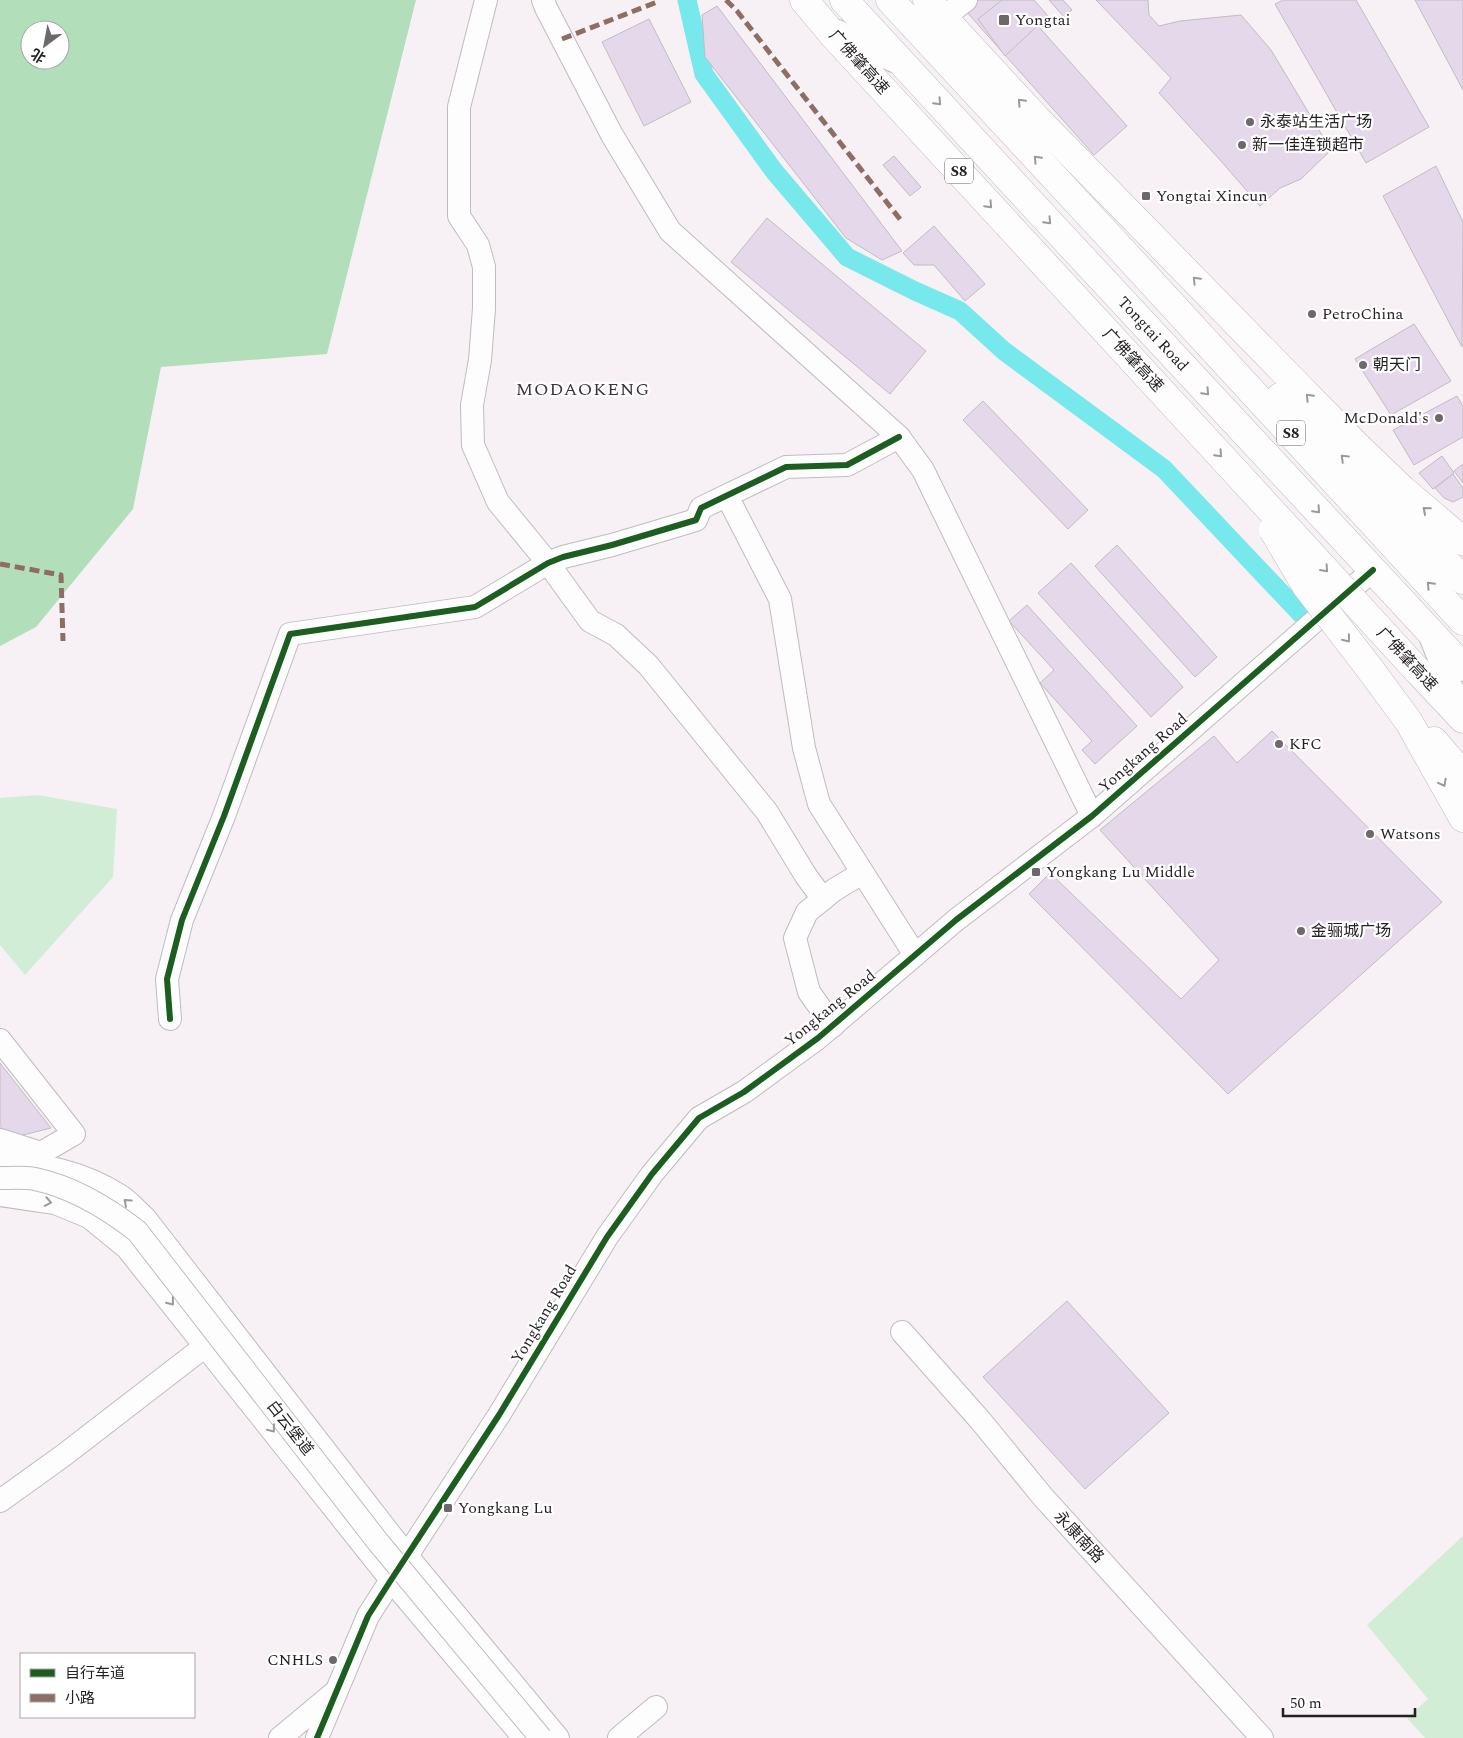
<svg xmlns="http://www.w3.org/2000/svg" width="1463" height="1738" viewBox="0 0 1463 1738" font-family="Spectral,'Noto Sans SC',serif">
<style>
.green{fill:#d2edd5}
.forest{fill:#b2deba;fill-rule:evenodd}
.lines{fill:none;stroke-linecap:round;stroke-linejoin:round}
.canal{stroke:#77e8ec;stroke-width:19}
.building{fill:#e6d8eb;stroke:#c0bcc0}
.minor-casing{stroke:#bfbbbf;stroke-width:24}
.major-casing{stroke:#bfbbbf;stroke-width:29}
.highway-casing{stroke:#bfbbbf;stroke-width:29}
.minor{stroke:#fefdfe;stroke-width:22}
.major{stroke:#fefdfe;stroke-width:28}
.highway{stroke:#fefdfe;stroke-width:28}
.minor-bridge-casing{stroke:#bfbbbf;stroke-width:24;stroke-linecap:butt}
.highway-bridge-casing{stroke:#bfbbbf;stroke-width:29;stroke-linecap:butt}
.minor-bridge{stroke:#fefdfe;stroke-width:22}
.highway-bridge{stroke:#fefdfe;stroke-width:28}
.quiet{stroke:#8d6e63;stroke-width:5;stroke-dasharray:10 5;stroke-linecap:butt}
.cycleway-casing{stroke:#fff;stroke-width:9}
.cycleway{stroke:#1b5e20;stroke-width:6}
.oneway{stroke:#9b999b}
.poi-dot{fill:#6d686c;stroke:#fff;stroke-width:2}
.labels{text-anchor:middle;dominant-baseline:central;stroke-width:4.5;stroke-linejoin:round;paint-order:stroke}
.shield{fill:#fff;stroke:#656264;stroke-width:1}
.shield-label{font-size:15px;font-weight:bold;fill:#231f22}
.poi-label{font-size:16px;fill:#231f22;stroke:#fff;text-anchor:start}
.street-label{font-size:16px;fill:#231f22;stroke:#fff}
.neighbourhood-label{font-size:18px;letter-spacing:1px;fill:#3b333a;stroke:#fff}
</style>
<rect width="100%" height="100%" fill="#f7f1f6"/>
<!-- green -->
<g class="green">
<path d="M38,795L117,809L113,877L25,975L0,945V798Z"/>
<path d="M1463,1536V1738H1425L1407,1718L1428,1699L1367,1625Z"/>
</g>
<!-- forest -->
<path class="forest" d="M0,0H416L327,354L161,367L133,509L36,627L0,646ZM30,30H60V60H30Z"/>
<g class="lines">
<!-- canal -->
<path class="canal" d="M687,0L704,74L774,171L847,257L915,291L960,311L1004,351L1164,469L1301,614"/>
</g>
<!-- building -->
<g class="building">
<path d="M956,0H1015L1127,126L1094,155Z"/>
<path d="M1002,0H1034L1048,16L1005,56L978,19Z"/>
<path d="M1049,0H1063L1072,10L1064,17Z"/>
<path d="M1096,0H1148L1149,15L1159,26L1180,21L1241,15L1271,50L1331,150L1301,179L1280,188L1260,206L1221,161L1159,93L1171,78Z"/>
<path d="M1283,0H1356L1429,127L1366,163L1275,4Z"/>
<path d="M1415,0H1463V90Z"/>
<path d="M717,6L902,251L882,260L846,238L705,57L702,15Z"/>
<path d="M649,19L691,102L644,126L602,42Z"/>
<path d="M894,156L921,187L910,196L883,165Z"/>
<path d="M1436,166L1463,222L1462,347L1383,196Z"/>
<path d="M767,218L926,351L890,394L731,262Z"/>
<path d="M934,226L985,284L965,301L934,265H914L903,253Z"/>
<path d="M1414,324L1451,381L1391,415L1355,359Z"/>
<path d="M1457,396L1463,406V437L1414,465L1393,430Z"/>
<path d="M983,401L1088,510L1068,529L963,420Z"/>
<path d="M1442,456L1454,473L1433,489L1419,473Z"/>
<path d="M1463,464V483L1454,471Z"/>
<path d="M1453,474L1463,488V497L1453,502L1444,498L1435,488Z"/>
<path d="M1117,545L1217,657L1195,677L1095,566Z"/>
<path d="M1071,563L1183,687L1151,717L1038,593Z"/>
<path d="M1027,605L1137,726L1095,764L1082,750L1092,741L1040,683L1054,670L1009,621Z"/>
<path d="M1272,731L1442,902L1228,1094L1029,894L1050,873L1181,999L1219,960L1100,830L1214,736L1237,763Z"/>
<path d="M0,1063L51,1128L11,1138L0,1126Z"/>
<path d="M1067,1301L1169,1413L1085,1489L983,1377Z"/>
</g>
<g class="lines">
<defs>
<g id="minor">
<path d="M486,0L459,107V216L478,245L484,267V308L480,360L472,405L473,445L498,502L548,563L590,621L616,635L648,665L767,812L806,876L823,899"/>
<path d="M543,0L546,8L612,135L670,231L899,437L923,470L1092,816"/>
<path d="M943,18L966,0"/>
<path d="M838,31L859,46L903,65"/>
<path d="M727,496L780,599L804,748L819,804L915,955"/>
<path d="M1430,636L1447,679L1463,708"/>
<path d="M170,1019L167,979L182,920L224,816L290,634L475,607L548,563L563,557L612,545L696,520L701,508L786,467L847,465L899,437"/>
<path d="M833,1026L809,992L795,938L807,912L834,890L862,873"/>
<path d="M0,1040L74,1134L41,1153L0,1140"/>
<path d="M0,1160C41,1164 83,1172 119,1195C129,1201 137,1211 145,1218L407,1556L558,1738"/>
<path d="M0,1195L55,1203L89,1217L127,1248L391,1580L524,1738"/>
<path d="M902,1332L980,1420L1043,1497L1262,1738"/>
<path d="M0,1501L64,1455L217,1337"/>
<path d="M280,1738L334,1693"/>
<path d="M317,1738L368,1616L391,1580L499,1415L607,1237L652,1174L699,1118L744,1092L818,1038L956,920L1092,816L1373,570"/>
<path d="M619,1738L656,1707"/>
</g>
<g id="major">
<path id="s1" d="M844,0L1035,207L1463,667"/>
<path d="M927,0L1037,119L1355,444L1403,490L1463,541"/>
</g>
<g id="highway">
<path d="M804,0L834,36L1244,481"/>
<path d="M890,0L1118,246L1463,621"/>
<path d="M1280,397L1368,481L1463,580"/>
<path d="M1370,669L1409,722L1463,818"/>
<path d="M1416,669L1463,719"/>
<path d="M1434,741L1463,775"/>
</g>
</defs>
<!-- minor casing -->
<use href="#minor" class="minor-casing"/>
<!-- major casing -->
<use href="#major" class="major-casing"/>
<!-- highway casing -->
<use href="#highway" class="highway-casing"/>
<!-- minor -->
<use href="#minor" class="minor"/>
<!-- major -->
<use href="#major" class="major"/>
<!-- highway -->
<use href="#highway" class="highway"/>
<defs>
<path id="minor-bridge" d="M0,1178C11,1178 24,1177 35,1179C73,1187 106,1207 137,1231L378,1542L541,1738"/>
<g id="highway-bridge">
<path d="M1244,481L1416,669"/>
<path d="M1273,530L1306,586L1370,669"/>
</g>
</defs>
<!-- minor-bridge casing -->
<use href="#minor-bridge" class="minor-bridge-casing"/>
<!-- highway-bridge casing -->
<use href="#highway-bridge" class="highway-bridge-casing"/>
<!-- minor-bridge -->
<use href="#minor-bridge" class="minor-bridge"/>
<!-- highway-bridge -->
<use href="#highway-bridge" class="highway-bridge"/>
<!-- quiet -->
<g class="quiet">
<path d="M726,0L737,11L903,223"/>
<path d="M562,39L657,2V0"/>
<path d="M0,564L61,575L63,641"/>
</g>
<defs>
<g id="cycleway">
<path d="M170,1019L167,979L182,920L224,816L290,634L475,607L548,563L563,557L612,545L696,520L701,508L786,467L847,465L899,437"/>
<path d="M317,1738L368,1616L391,1580L499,1415L607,1237L652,1174L699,1118L744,1092L818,1038L956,920L1092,816L1373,570"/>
</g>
</defs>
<!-- cycleway casing -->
<use href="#cycleway" class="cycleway-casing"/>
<!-- cycleway -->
<use href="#cycleway" class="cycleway"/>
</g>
<!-- one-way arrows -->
<defs><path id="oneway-chevron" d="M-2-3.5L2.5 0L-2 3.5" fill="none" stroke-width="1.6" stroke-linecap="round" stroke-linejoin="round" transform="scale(1.25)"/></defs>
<g class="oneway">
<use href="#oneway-chevron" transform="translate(938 102) rotate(47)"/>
<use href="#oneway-chevron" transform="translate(1021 102) rotate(-133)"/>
<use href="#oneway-chevron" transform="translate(1037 159) rotate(-133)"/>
<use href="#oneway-chevron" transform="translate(989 205) rotate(47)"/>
<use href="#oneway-chevron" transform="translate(1048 221) rotate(47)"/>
<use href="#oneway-chevron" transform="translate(1196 280) rotate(-134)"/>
<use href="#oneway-chevron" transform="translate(1206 392) rotate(47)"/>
<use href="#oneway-chevron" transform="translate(1309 397) rotate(-134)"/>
<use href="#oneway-chevron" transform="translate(1219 454) rotate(47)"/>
<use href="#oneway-chevron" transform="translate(1344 458) rotate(-136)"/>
<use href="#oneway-chevron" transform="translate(1317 510) rotate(47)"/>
<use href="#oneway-chevron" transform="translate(1426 510) rotate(-139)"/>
<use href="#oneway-chevron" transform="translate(1325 569) rotate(48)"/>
<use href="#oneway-chevron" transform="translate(1430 585) rotate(-133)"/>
<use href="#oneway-chevron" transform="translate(1347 639) rotate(52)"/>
<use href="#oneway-chevron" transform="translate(1443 783) rotate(62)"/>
<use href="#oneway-chevron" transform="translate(48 1202) rotate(11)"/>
<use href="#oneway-chevron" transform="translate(127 1202) rotate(-138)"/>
<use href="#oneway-chevron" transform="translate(171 1302) rotate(51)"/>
<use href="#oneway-chevron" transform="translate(272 1429) rotate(52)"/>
</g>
<!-- markers -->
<g class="poi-dot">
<rect x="998" y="14" width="12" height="12" rx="2.5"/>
<circle cx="1250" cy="122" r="5"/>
<circle cx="1242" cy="145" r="5"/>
<rect x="1141" y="191" width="10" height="10" rx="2.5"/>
<circle cx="1312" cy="314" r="5"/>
<circle cx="1363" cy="365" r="5"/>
<circle cx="1439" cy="418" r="5"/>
<circle cx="1279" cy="744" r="5"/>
<circle cx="1370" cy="834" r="5"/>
<rect x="1031" y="867" width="10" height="10" rx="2.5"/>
<circle cx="1301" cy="931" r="5"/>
<rect x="443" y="1503" width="10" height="10" rx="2.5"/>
<circle cx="333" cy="1660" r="5"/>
</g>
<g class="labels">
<!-- shield labels -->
<g class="shield">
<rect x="945" y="158.5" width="28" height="25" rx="4"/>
<rect x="1277" y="420.5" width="28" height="25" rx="4"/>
</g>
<g class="shield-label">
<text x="959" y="171">S8</text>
<text x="1291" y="433">S8</text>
</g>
<!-- poi labels -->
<g class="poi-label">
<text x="1015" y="20">Yongtai</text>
<text x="1260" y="122">永泰站生活广场</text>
<text x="1252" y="145">新一佳连锁超市</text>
<text x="1156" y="196">Yongtai Xincun</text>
<text x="1322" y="314">PetroChina</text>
<text x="1373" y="365">朝天门</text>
<text x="1429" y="418" text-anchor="end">McDonald's</text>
<text x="1289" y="744">KFC</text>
<text x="1380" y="834">Watsons</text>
<text x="1046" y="872">Yongkang Lu Middle</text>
<text x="1311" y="931">金骊城广场</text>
<text x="458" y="1508">Yongkang Lu</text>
<text x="323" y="1660" text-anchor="end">CNHLS</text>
</g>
<!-- street labels -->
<g class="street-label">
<text transform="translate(859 62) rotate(48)">广佛肇高速</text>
<text stroke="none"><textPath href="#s1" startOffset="455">Tongtai Road</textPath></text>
<text transform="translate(1133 360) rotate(47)">广佛肇高速</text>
<text transform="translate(1407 659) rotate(47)">广佛肇高速</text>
<text transform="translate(1143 753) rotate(-41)">Yongkang Road</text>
<text transform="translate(830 1008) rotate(-39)">Yongkang Road</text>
<text transform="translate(544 1314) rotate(-59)">Yongkang Road</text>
<text transform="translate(290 1428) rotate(52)">白云堡道</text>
<text transform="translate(1079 1537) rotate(47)">永康南路</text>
</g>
<!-- neighbourhood labels -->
<g class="neighbourhood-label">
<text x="583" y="389">MODAOKENG</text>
</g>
</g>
<!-- legend -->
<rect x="20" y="1653" width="175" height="65" fill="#ffffff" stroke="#a7a5a7"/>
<rect x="30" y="1669" width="25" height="8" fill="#1b5e20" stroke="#a7a5a7"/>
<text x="65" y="1678" font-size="15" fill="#231f22">自行车道</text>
<rect x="30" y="1694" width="25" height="8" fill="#8d6e63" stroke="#a7a5a7"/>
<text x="65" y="1703" font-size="15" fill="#231f22">小路</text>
<!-- north arrow -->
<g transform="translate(45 45) rotate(212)"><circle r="24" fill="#ffffff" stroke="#a7a5a7"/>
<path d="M0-4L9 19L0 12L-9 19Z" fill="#6d686c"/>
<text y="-8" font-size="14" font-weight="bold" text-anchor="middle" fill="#231f22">北</text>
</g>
<!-- scale -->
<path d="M1283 1708v8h132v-8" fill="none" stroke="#231f22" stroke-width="2.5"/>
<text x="1290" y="1708" font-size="15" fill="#231f22" stroke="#ffffff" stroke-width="4" paint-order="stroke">50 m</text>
</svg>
